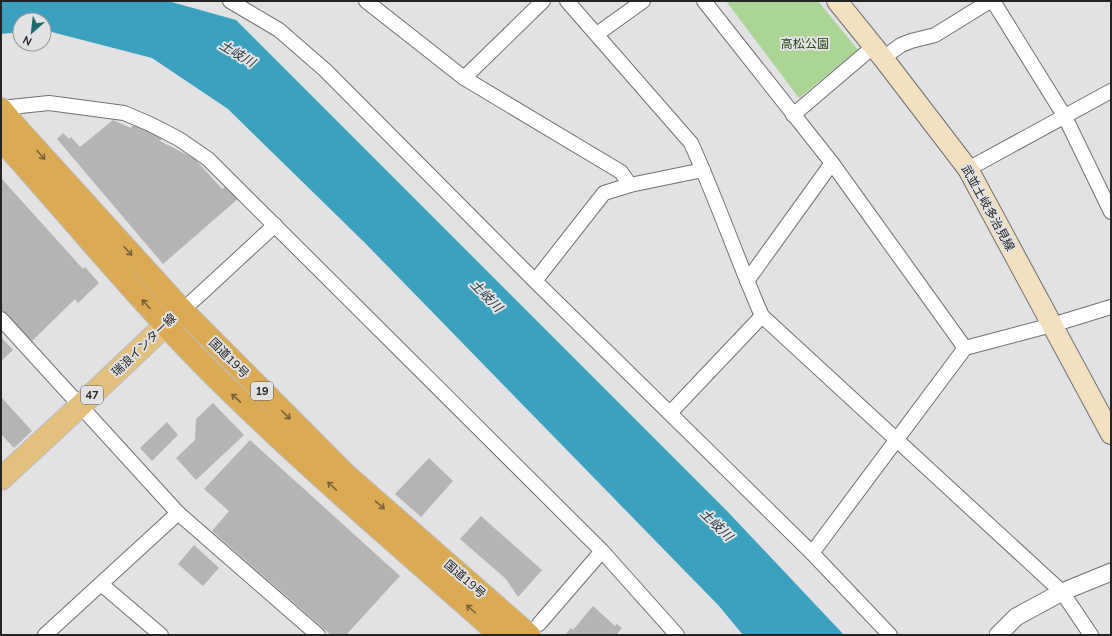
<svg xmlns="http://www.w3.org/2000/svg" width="1112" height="636" viewBox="0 0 1112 636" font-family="'Nunito Sans','Noto Sans JP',sans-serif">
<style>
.green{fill:#aad595}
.water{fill:#3aa1be}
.building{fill:#b4b4b6}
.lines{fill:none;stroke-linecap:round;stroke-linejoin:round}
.minor-casing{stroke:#6f7071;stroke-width:16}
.tertiary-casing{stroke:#6f7071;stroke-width:19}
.secondary-casing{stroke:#6f7071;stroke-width:22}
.primary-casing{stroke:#bdbdbe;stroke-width:24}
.trunk-casing{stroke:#bdbdbe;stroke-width:24}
.minor{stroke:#fff;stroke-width:14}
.tertiary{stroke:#fff;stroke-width:17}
.secondary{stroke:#f2e0be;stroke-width:20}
.primary{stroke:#e4c07e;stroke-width:22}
.trunk{stroke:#dbab53;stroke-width:22}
.oneway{stroke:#76613a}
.labels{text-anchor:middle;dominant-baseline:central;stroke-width:4;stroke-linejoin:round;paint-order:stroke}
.shield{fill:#e2e2e4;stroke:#5d5d5e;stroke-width:1}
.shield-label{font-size:11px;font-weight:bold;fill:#242425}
.park-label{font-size:12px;fill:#23460c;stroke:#e2e2e4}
.street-label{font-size:12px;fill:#242425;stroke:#e2e2e4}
.water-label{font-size:13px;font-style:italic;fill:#21383f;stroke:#e2e2e4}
</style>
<rect width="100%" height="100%" fill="#e2e2e4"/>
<!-- green -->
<path class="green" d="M726,1H818L858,50L799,98Z"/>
<!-- water -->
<path class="water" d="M1,1H168L236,20L728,512L844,635H743L719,606L365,243L228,109L152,58L44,30V20H20V32L1,34Z"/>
<!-- building -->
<g class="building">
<path d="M113,120L131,128L135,123L164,136L160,141L195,159L222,189L227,186L239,198L163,264L57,139L63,133L69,139L71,137L80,147Z"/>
<path d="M1,178L83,269L85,267L99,283L78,303L75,299L31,342L1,309Z"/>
<path d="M1,337L13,350L1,361Z"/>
<path d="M1,397L32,431L14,448L1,434Z"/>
<path d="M213,403L244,435L196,480L176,458L195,440L196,419Z"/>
<path d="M167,422L178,435L152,461L140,448Z"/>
<path d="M250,440L400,576L346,635H331L212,531L229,511L204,489Z"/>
<path d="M429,458L453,481L421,517L395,494Z"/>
<path d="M481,516L542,570L518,597L506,579L460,539Z"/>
<path d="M194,545L219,568L203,586L178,564Z"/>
<path d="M593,606L615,626L617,624L622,628L616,635H565L571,628L573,630Z"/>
</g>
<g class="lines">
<defs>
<g id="minor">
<path d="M230,1L279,30L325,70L535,281L812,553L890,635"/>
<path d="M366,1L464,78L621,172L630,185"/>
<path d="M567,1L691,143C717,200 737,259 762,316L1062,592L1091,635"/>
<path d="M704,1L832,163L965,348"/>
<path d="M993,1L1065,117L1111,212"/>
<path d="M597,34L643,1"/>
<path d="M883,58L901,45L911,41L935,35L990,1"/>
<path d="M464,78L543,1"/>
<path d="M1,108L49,103L124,113L150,124L179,139L208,159L602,551L677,635"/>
<path d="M793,115L873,47"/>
<path d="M968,169L1111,91"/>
<path d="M535,281L604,193L630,185L703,170"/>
<path d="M747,281L832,163"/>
<path d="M182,310L196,298L275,225"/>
<path d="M1,319L178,513L318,635"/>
<path d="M670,413L762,316"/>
<path d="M812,553L965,348L1052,325L1111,307"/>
<path d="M101,584L161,635"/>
<path d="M539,624L602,551"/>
<path d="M45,635L178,513"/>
</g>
<path id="tertiary" d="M998,635L1016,617L1062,592L1111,572"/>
<path id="secondary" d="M837,1L883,58L968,169L1111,434"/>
<path id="primary" d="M1,479L80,406L179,312"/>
<g id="trunk">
<path d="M1,109L15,126L182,310L345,474L529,635"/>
<path d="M1,139C77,224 150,314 232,393C318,477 410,555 500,635"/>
</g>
</defs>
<!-- minor casing -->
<use href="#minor" class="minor-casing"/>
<!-- tertiary casing -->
<use href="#tertiary" class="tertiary-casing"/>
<!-- secondary casing -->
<use href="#secondary" class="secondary-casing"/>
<!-- primary casing -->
<use href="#primary" class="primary-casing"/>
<!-- trunk casing -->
<use href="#trunk" class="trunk-casing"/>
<!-- minor -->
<use href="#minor" class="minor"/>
<!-- tertiary -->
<use href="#tertiary" class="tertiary"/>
<!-- secondary -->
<use href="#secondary" class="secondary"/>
<!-- primary -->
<use href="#primary" class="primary"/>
<!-- trunk -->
<use href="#trunk" class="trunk"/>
</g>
<!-- one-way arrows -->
<defs><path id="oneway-shaft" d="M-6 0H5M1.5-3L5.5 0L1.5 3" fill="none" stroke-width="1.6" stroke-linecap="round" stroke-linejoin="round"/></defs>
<g class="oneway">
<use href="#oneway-shaft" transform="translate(41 155) rotate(48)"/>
<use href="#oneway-shaft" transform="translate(128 251) rotate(48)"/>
<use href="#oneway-shaft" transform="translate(146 304) rotate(-132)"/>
<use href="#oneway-shaft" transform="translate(236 398) rotate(-137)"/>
<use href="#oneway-shaft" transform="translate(286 415) rotate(45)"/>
<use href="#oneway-shaft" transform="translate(332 486) rotate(-138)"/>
<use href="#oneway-shaft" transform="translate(380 505) rotate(41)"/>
<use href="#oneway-shaft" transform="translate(471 609) rotate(-138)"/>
</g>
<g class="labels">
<!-- shield labels -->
<g class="shield">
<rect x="251" y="382" width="22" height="18" rx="3"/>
<rect x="81" y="386" width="22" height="18" rx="3"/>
</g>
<g class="shield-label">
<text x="262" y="391">19</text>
<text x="92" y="395">47</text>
</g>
<!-- park labels -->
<g class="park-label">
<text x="805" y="44">高松公園</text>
</g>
<!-- street labels -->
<g class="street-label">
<text transform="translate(988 208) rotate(61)">武並土岐多治見線</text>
<text transform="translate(144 345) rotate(-44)">瑞浪インター線</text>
<text transform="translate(229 358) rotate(45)">国道19号</text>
<text transform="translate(465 579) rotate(41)">国道19号</text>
</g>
<!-- water labels -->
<g class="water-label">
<text transform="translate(237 54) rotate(31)">土岐川</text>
<text transform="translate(486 296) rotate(45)">土岐川</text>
<text transform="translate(716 525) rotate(44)">土岐川</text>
</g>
</g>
<!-- border -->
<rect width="1112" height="636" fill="none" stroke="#242425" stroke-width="4"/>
<!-- north arrow -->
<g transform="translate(32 32) rotate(208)"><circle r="19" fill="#e2e2e4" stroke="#969698"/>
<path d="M0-3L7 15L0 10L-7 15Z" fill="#1e6b6e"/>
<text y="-6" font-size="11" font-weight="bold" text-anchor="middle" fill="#242425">N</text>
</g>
</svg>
